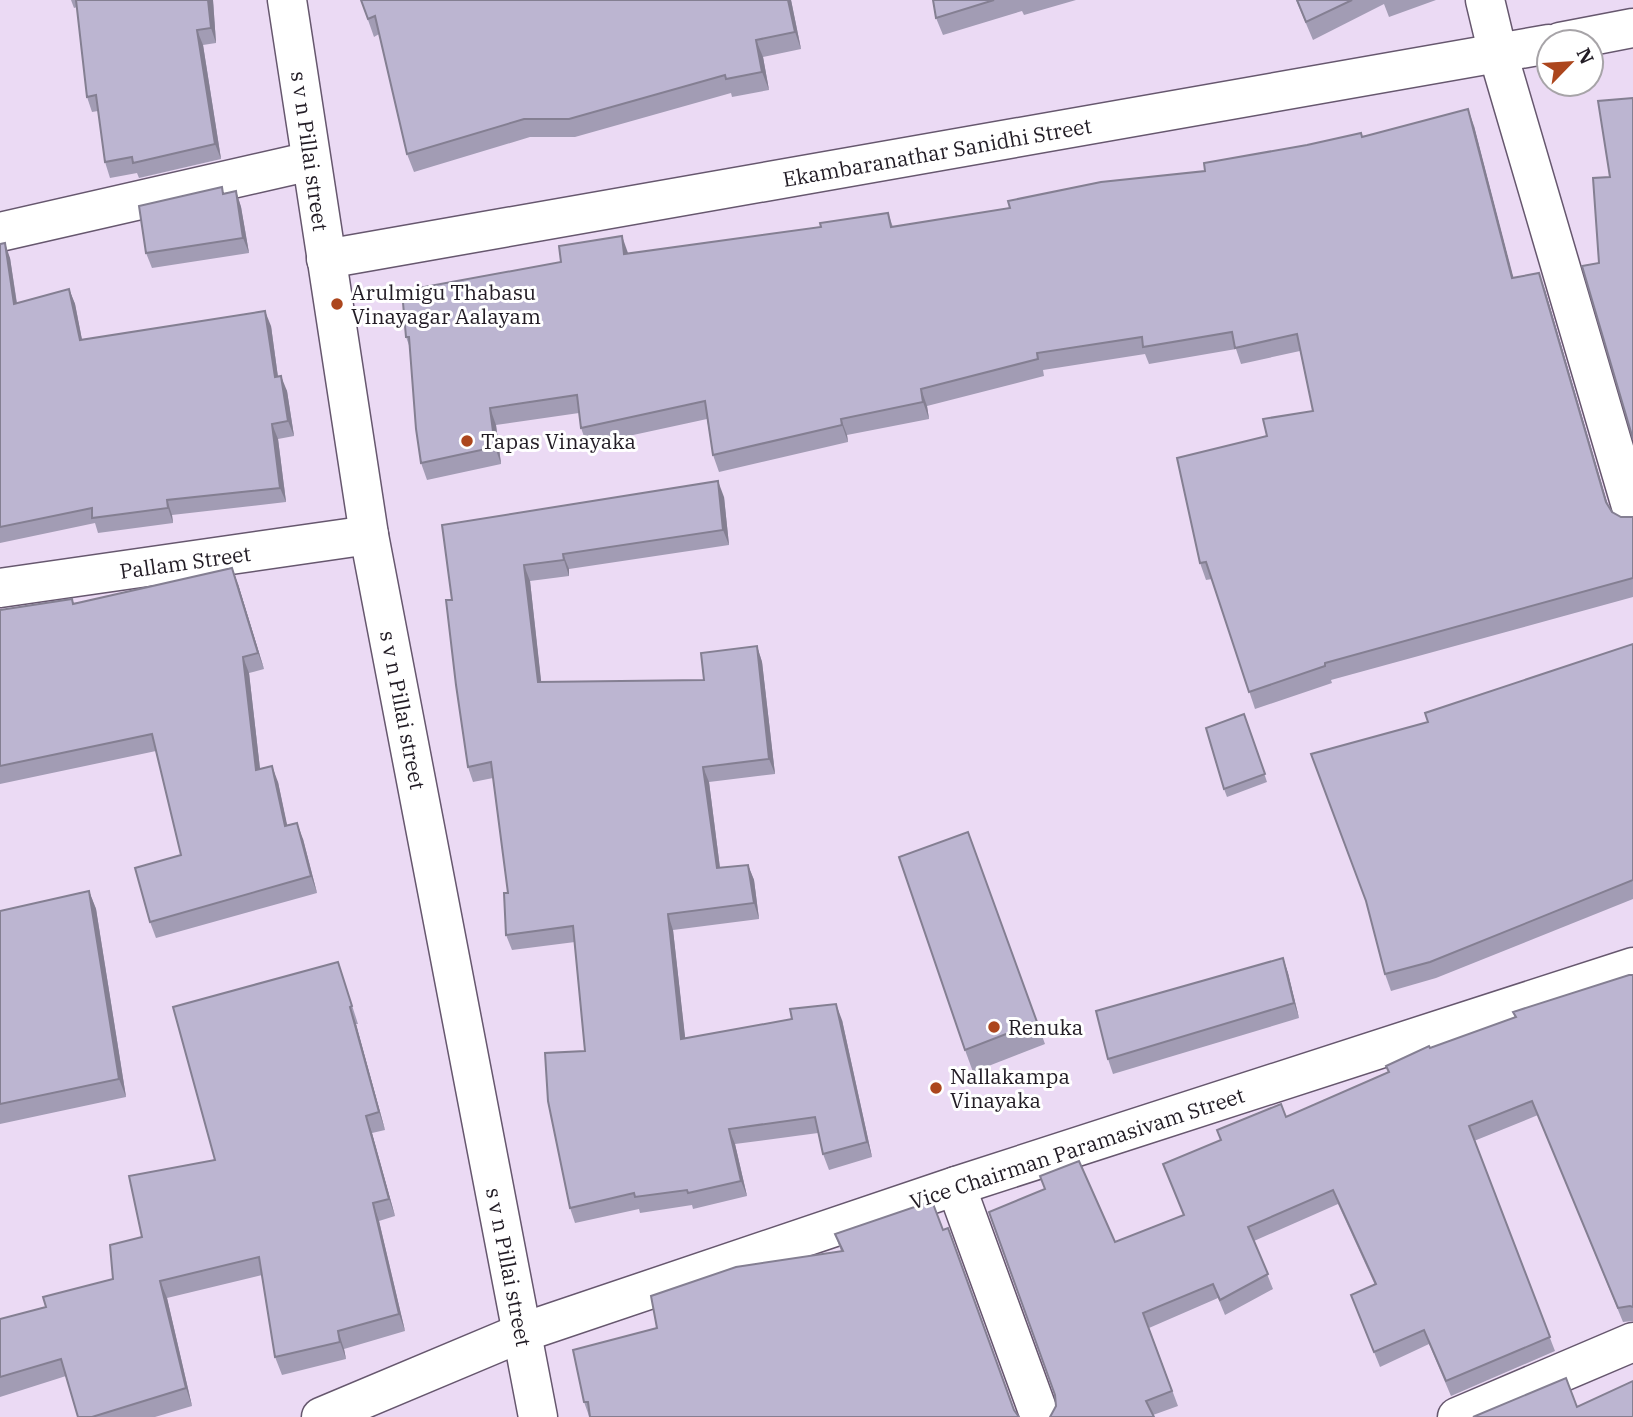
<svg xmlns="http://www.w3.org/2000/svg" width="1633" height="1417" viewBox="0 0 1633 1417" font-family="'IBM Plex Serif',serif">
<style>
.lines{fill:none;stroke-linecap:round;stroke-linejoin:round}
.minor-casing{stroke:#66576e;stroke-width:41}
.minor{stroke:#fff;stroke-width:38}
.wall{fill:#a29cb4}
.shaded-wall{fill:#847f92}
.building{fill:#bcb5d1;stroke:#847f92;stroke-width:2}
.poi-dot{fill:#ac461d;stroke:#fff;stroke-width:2.5}
.labels{text-anchor:middle;dominant-baseline:central;stroke-width:6;stroke-linejoin:round;paint-order:stroke}
.street-label{font-size:21px;fill:#221c25;stroke:#fff}
.poi-label{font-size:21px;fill:#221c25;stroke:#fff;text-anchor:start}
</style>
<rect width="100%" height="100%" fill="#ebdaf4"/>
<g class="lines">
<defs>
<g id="minor">
<path d="M287,0L369,535L538,1417"/>
<path d="M1485,0L1498,54L1633,513"/>
<path d="M1560,42L1633,28"/>
<path d="M0,232L311,161"/>
<path d="M326,259L1549,44"/>
<path d="M0,588L369,535"/>
<path d="M956,1186L1040,1417"/>
<path d="M321,1417L521,1333L956,1186L1633,967"/>
<path d="M1457,1417L1633,1342"/>
</g>
</defs>
<!-- minor casing -->
<use href="#minor" class="minor-casing"/>
<!-- minor -->
<use href="#minor" class="minor"/>
</g>
<!-- wall -->
<g class="wall">
<path d="M71,0H213L216,43L203,45L221,159L139,178L137,173L110,178L105,162L98,111L92,112L87,97L77,7L74,8Z"/>
<path d="M361,0H791L801,49L763,57L769,90L732,97L731,93L575,137H530L414,172L407,154L379,34L374,37Z"/>
<path d="M933,0H1076L1024,15L1022,11L943,35L936,18Z"/>
<path d="M1296,0H1436L1389,17L1384,4L1313,40Z"/>
<path d="M1474,126L1513,278L1545,290L1608,506L1612,512L1621,517H1633V597L1331,680L1332,683L1255,709L1212,579L1206,580L1200,563L1267,436L1313,411L1300,351L1241,364L1236,349L1149,364L1145,354L1043,370L1044,376L927,406L929,419L847,435L848,442L719,472L713,455L707,419L587,445L581,428L579,413L496,425L501,464L427,480L421,463L410,348L406,337L628,254L821,227L888,213L893,227L1010,208L1205,171L1362,136Z"/>
<path d="M236,191L241,207L249,253L152,268L146,253L224,193Z"/>
<path d="M0,244L10,258L17,303L69,289L75,304L82,340L271,326L278,377L287,391L294,436L278,439L286,502L172,515L173,523L98,533L95,523L0,543Z"/>
<path d="M724,497L729,545L569,569V576L530,581L541,682L704,680L757,646L762,662L775,774L709,782L720,868L748,865L754,880L759,919L673,930L685,1038L842,1020L872,1157L829,1170L823,1154L818,1133L735,1144L747,1196L693,1209L692,1205L640,1213L639,1209L575,1223L570,1208L585,1051L575,942L512,950L506,935L508,893L493,778L473,782L468,767L452,600L442,525Z"/>
<path d="M238,584L264,669L249,673L260,769L278,782L287,826L303,839L317,893L156,938L150,922L181,855L156,751L0,784V610L72,599L73,603Z"/>
<path d="M1633,644V899L1436,978L1391,991L1385,974L1428,722Z"/>
<path d="M1244,714L1267,782L1227,797L1224,789Z"/>
<path d="M968,832L1045,1044L973,1072L965,1050Z"/>
<path d="M89,891L96,909L126,1097L0,1124V911Z"/>
<path d="M1283,958L1288,973L1299,1018L1113,1074L1108,1059Z"/>
<path d="M338,962L358,1024H356L385,1130L372,1133L395,1216L379,1221L405,1331L344,1349L346,1359L282,1375L275,1357L262,1275L167,1298L192,1406L155,1417H78L66,1376L0,1397V1319L46,1307L113,1279L142,1237L215,1160Z"/>
<path d="M1633,975V1321L1623,1322L1538,1115L1474,1141L1555,1351L1451,1396L1429,1344L1380,1367L1351,1295L1375,1285L1338,1204L1254,1241L1273,1289L1225,1315L1218,1298L1149,1328L1178,1406L1153,1415L1052,1416L1115,1242L1184,1215L1163,1164L1221,1140L1217,1130L1286,1117L1388,1072L1430,1048L1515,1018L1513,1012Z"/>
<path d="M932,1201L590,1416H589L584,1402L657,1328L841,1251L835,1234Z"/>
</g>
<!-- shaded-wall -->
<g class="shaded-wall">
<path d="M208,0H213L216,43L211,28Z"/>
<path d="M788,0H791L801,49L795,32Z"/>
<path d="M197,30L203,45L221,159L215,144Z"/>
<path d="M756,40L763,57L769,90L762,72Z"/>
<path d="M1468,109L1474,126L1518,295L1512,278Z"/>
<path d="M236,191L241,207L249,253L243,238Z"/>
<path d="M622,236L628,253L630,271L624,254Z"/>
<path d="M5,243L10,258L19,319L14,304Z"/>
<path d="M1539,273L1545,290L1612,519L1606,502Z"/>
<path d="M69,289L75,304L85,355L80,340Z"/>
<path d="M265,311L271,326L280,392L275,377Z"/>
<path d="M281,376L287,391L294,436L288,421Z"/>
<path d="M921,389L927,406L929,419L923,402Z"/>
<path d="M490,408L496,425L501,464L495,447Z"/>
<path d="M841,419L847,435L848,442L842,425Z"/>
<path d="M272,424L278,439L286,502L280,488Z"/>
<path d="M718,481L724,497L729,545L723,530Z"/>
<path d="M167,500L172,515L173,523L168,508Z"/>
<path d="M563,554L569,569V576L564,560Z"/>
<path d="M524,565L530,581L543,698L538,682Z"/>
<path d="M232,568L238,584L264,669L258,653Z"/>
<path d="M757,646L762,662L775,774L769,759Z"/>
<path d="M243,657L249,673L262,786L256,770Z"/>
<path d="M272,766L278,782L291,843L285,826Z"/>
<path d="M703,767L709,782L722,884L717,868Z"/>
<path d="M297,823L303,839L317,893L311,876Z"/>
<path d="M748,865L754,880L759,919L754,903Z"/>
<path d="M89,891L96,909L126,1097L119,1079Z"/>
<path d="M668,914L673,930L687,1054L681,1039Z"/>
<path d="M1283,958L1288,973L1299,1018L1294,1003Z"/>
<path d="M836,1004L842,1020L872,1157L867,1142Z"/>
<path d="M350,1007L356,1024L385,1130L379,1112Z"/>
<path d="M366,1116L372,1133L395,1216L389,1199Z"/>
<path d="M729,1129L735,1144L747,1196L741,1181Z"/>
<path d="M373,1203L379,1221L405,1331L399,1314Z"/>
<path d="M160,1281L167,1298L192,1406L186,1388Z"/>
<path d="M338,1331L344,1349L346,1359L340,1342Z"/>
</g>
<!-- building -->
<g class="building">
<path d="M76,0H208L211,28L197,30L215,144L133,163L132,157L105,162L96,95L87,97Z"/>
<path d="M361,0H788L795,32L756,40L762,72L726,79L725,75L569,119H524L407,154L375,16L368,19Z"/>
<path d="M933,0H994L936,18Z"/>
<path d="M1297,0H1352L1306,22Z"/>
<path d="M1633,98V439L1582,266L1599,263L1593,178L1610,177L1598,101Z"/>
<path d="M1468,109L1512,278L1539,273L1606,502L1612,512L1621,517H1633V578L1325,663V666L1249,692L1206,562L1200,563L1177,458L1267,436L1263,419L1313,411L1297,334L1235,348L1232,332L1143,347L1142,337L1037,353L1038,359L921,389L923,402L841,419L842,425L713,455L705,401L581,428L577,395L490,408L495,447L421,463L416,429L409,337H406L402,291L561,262L559,246L622,236L624,254L821,227L820,223L888,213L891,227L1010,208L1008,201L1101,182L1205,171L1204,163L1307,145L1361,133L1362,137Z"/>
<path d="M222,187L223,194L236,191L243,238L146,253L139,206Z"/>
<path d="M5,243L14,304L69,289L80,340L265,311L275,377L281,376L288,421L272,424L280,488L167,500L168,508L92,518V508L0,527V244Z"/>
<path d="M718,481L723,530L563,554L564,560L524,565L538,682L704,680L701,653L757,646L769,759L703,767L717,868L748,865L754,903L668,914L681,1039L792,1019L790,1009L836,1004L867,1142L823,1154L815,1117L729,1129L741,1181L688,1193L687,1190L635,1197L634,1193L570,1208L548,1101L545,1053L585,1051L573,926L506,935L504,893H508L491,762L468,767L456,685L446,600H452L442,525Z"/>
<path d="M232,568L258,653L243,657L256,770L272,766L285,826L297,823L311,876L150,922L135,868L181,855L152,734L0,766V610L72,599L73,604Z"/>
<path d="M1633,644V880L1430,962L1385,974L1366,901L1311,754L1428,722L1425,713Z"/>
<path d="M1244,714L1265,774L1224,789L1206,728Z"/>
<path d="M968,832L1037,1022L965,1050L899,857Z"/>
<path d="M89,891L119,1079L0,1104V911Z"/>
<path d="M1283,958L1294,1003L1108,1059L1096,1011Z"/>
<path d="M338,962L352,1006L350,1007L379,1112L366,1116L389,1199L373,1203L399,1314L338,1331L340,1342L275,1357L259,1257L160,1281L186,1388L92,1417H78L61,1359L0,1377V1319L46,1307L43,1297L113,1279L110,1245L142,1237L129,1176L215,1160L173,1007Z"/>
<path d="M1629,975H1633V1307L1630,1306L1618,1308L1532,1101L1469,1126L1550,1337L1446,1381L1424,1330L1374,1352L1351,1295L1376,1284L1333,1190L1248,1227L1268,1274L1220,1300L1213,1284L1143,1313L1172,1391L1146,1401L1154,1417H1050L1056,1406L1055,1395L989,1212L1045,1189L1040,1176L1079,1161L1115,1242L1184,1215L1163,1164L1221,1140L1217,1130L1281,1104L1286,1117L1389,1072L1386,1066L1429,1046L1430,1048L1516,1017L1513,1012Z"/>
<path d="M932,1201L943,1230L948,1228L1014,1410L1019,1417H590L588,1402H584L573,1350L657,1328L651,1296L736,1267L843,1251L835,1234Z"/>
<path d="M1566,1378L1577,1407L1633,1381V1417H1473Z"/>
</g>
<!-- markers -->
<g class="poi-dot">
<circle cx="337" cy="304" r="7"/>
<circle cx="467" cy="441" r="7"/>
<circle cx="994" cy="1027" r="7"/>
<circle cx="936" cy="1088" r="7"/>
</g>
<g class="labels">
<!-- street labels -->
<g class="street-label">
<text transform="translate(310 151) rotate(82)">s v n Pillai street</text>
<text transform="translate(937 152) rotate(-10)">Ekambaranathar Sanidhi Street</text>
<text transform="translate(185 562) rotate(-8)">Pallam Street</text>
<text transform="translate(403 710) rotate(79)">s v n Pillai street</text>
<text transform="translate(1077 1148) rotate(-18)">Vice Chairman Paramasivam Street</text>
<text transform="translate(509 1267) rotate(79)">s v n Pillai street</text>
</g>
<!-- poi labels -->
<g class="poi-label">
<text x="351" y="292">Arulmigu Thabasu<tspan x="351" dy="24">Vinayagar Aalayam</tspan></text>
<text x="481" y="441">Tapas Vinayaka</text>
<text x="1008" y="1027">Renuka</text>
<text x="950" y="1076">Nallakampa<tspan x="950" dy="24">Vinayaka</tspan></text>
</g>
</g>
<!-- north arrow -->
<g transform="translate(1570 63) rotate(65)"><circle r="33" fill="#ffffff" stroke="#a7a4a8" stroke-width="2"/>
<path d="M0-5L12 26L0 18L-12 26Z" fill="#ac461d"/>
<text y="-10" font-size="19" font-weight="bold" text-anchor="middle" fill="#221c25">N</text>
</g>
</svg>
